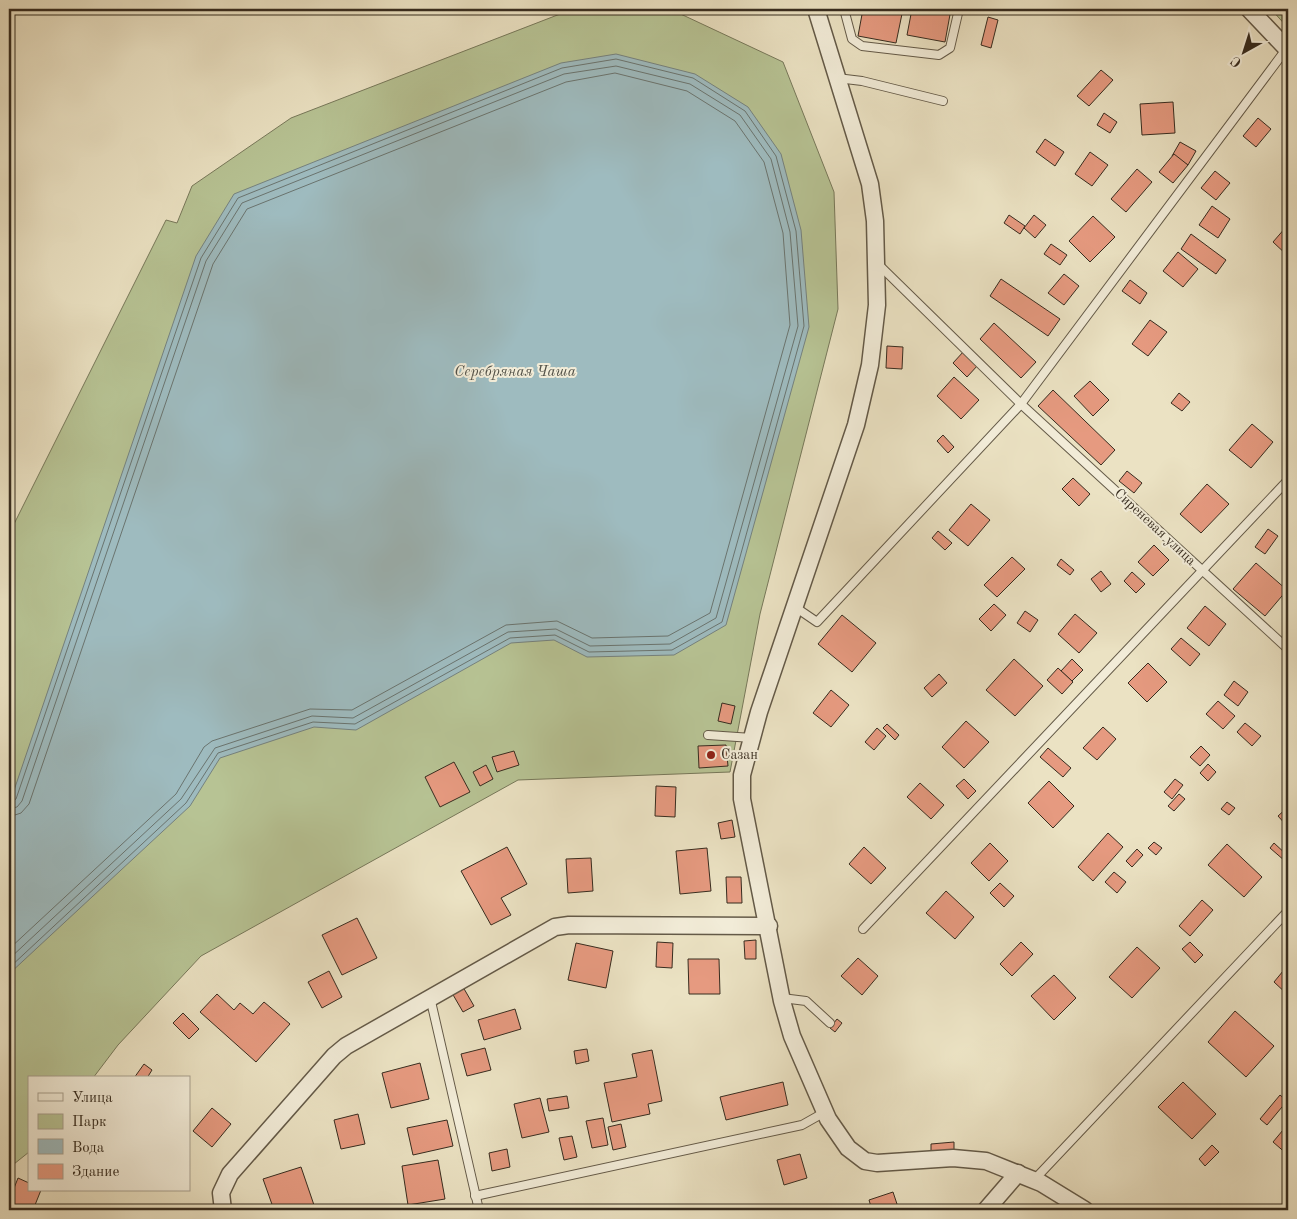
<svg xmlns="http://www.w3.org/2000/svg" width="1297" height="1219" viewBox="0 0 1297 1219" font-family="'Old Standard TT',serif">
<style>
.green{fill:#b7c394;stroke:#77785a}
.water{fill:#9ebbbf;stroke:#75827f}
.lines{fill:none;stroke-linecap:round;stroke-linejoin:round}
.shore{stroke:#6a746f;stroke-width:1}
.stream{stroke:#75827f;stroke-width:5}
.building{fill:#e69a80;stroke:#372c1f}
.service-casing{stroke:#645a48;stroke-width:10}
.minor-casing{stroke:#645a48;stroke-width:19}
.service{stroke:#f2ecd8;stroke-width:8}
.minor{stroke:#f2ecd8;stroke-width:16}
.poi-dot{fill:#8f2418;stroke:#f2ecd8;stroke-width:2}
.labels{text-anchor:middle;dominant-baseline:central;stroke-width:4;stroke-linejoin:round;paint-order:stroke}
.street-label{font-size:14px;fill:#372c1f;stroke:#f2ecd8}
.poi-label{font-size:14px;fill:#372c1f;stroke:#f2ecd8;text-anchor:start}
.water-label{font-size:15px;font-style:italic;fill:#515047;stroke:#f2ecd8}
</style>
<rect width="100%" height="100%" fill="#ebe2c3"/>
<filter id="stains"><feTurbulence type="fractalNoise" baseFrequency=".004" numOctaves="4"/><feColorMatrix values="0 0 0 0 .2 0 0 0 0 .09 0 0 0 0 .02 0 0 0 .5 -.17"/></filter>
<radialGradient id="worn" r=".72"><stop offset=".6" stop-color="#630" stop-opacity="0"/><stop offset="1" stop-color="#630" stop-opacity=".3"/></radialGradient>
<!-- green -->
<g class="green">
<path d="M573,9H670L783,62L834,192L838,309L760,614L730,772L518,780L201,956L118,1045L93,1078H29V1152L9,1168V534L166,220L177,223L192,186L291,118Z"/>
<path d="M1271,9H1288V28Z"/>
</g>
<!-- water -->
<path class="water" d="M616,54L695,74L748,107L781,154L801,230L809,327L726,625L674,655L587,657L554,640L511,643L356,730L314,727L220,758L190,806L9,974V805L196,256L234,194L561,63Z"/>
<g class="lines">
<!-- shore -->
<g class="shore">
<path d="M9,803L16,799L201,258L238,198L562,68L616,59L693,78L745,111L776,156L796,231L804,326L722,622L672,650L589,652L555,635L510,638L355,724L313,722L218,753L186,803L9,968"/>
<path d="M9,809L17,807L22,801L206,261L242,203L564,74L616,66L690,84L740,115L771,159L790,232L798,326L716,618L670,644L590,646L556,629L508,632L353,718L312,716L215,748L181,799L9,959"/>
<path d="M9,817L21,813L29,804L213,264L247,209L566,82L615,73L687,91L735,121L764,162L783,233L790,325L710,613L668,636L592,638L557,621L506,625L352,710L310,709L212,741L204,747L176,794L9,949"/>
</g>
<!-- stream -->
<path class="stream" d="M719,12L721,9"/>
</g>
<!-- building -->
<g class="building">
<path d="M863,9H903L896,43L858,36Z"/>
<path d="M912,9H951L945,42L907,35Z"/>
<path d="M988,17L998,20L991,48L981,45Z"/>
<path d="M1101,70L1113,80L1089,106L1077,96Z"/>
<path d="M1173,102L1175,133L1142,135L1140,104Z"/>
<path d="M1104,113L1117,122L1110,133L1097,125Z"/>
<path d="M1258,118L1271,129L1256,147L1243,136Z"/>
<path d="M1045,139L1064,152L1055,166L1036,152Z"/>
<path d="M1180,142L1196,151L1188,165L1172,156Z"/>
<path d="M1090,152L1108,165L1092,186L1075,174Z"/>
<path d="M1174,154L1188,165L1173,183L1159,172Z"/>
<path d="M1137,169L1152,182L1126,212L1111,199Z"/>
<path d="M1215,171L1230,183L1216,200L1201,188Z"/>
<path d="M1212,206L1230,219L1218,238L1199,225Z"/>
<path d="M1009,215L1025,226L1020,234L1004,223Z"/>
<path d="M1034,215L1046,225L1035,238L1024,228Z"/>
<path d="M1093,216L1115,237L1090,262L1069,241Z"/>
<path d="M1286,227L1288,229V256L1273,242Z"/>
<path d="M1191,234L1226,260L1216,274L1181,249Z"/>
<path d="M1051,244L1067,255L1060,265L1044,254Z"/>
<path d="M1178,252L1198,269L1183,287L1163,271Z"/>
<path d="M1064,274L1079,286L1064,305L1048,293Z"/>
<path d="M1001,279L1060,319L1048,336L990,296Z"/>
<path d="M1130,280L1147,293L1140,304L1122,291Z"/>
<path d="M1150,320L1167,332L1148,356L1132,344Z"/>
<path d="M994,323L1036,362L1021,378L980,339Z"/>
<path d="M887,346L903,347L902,369L886,368Z"/>
<path d="M964,351L978,365L967,377L953,363Z"/>
<path d="M954,377L979,400L961,419L937,396Z"/>
<path d="M1090,381L1109,400L1093,416L1074,396Z"/>
<path d="M1053,390L1115,450L1101,465L1038,406Z"/>
<path d="M1179,393L1190,402L1182,411L1171,403Z"/>
<path d="M1252,424L1273,442L1251,468L1229,450Z"/>
<path d="M943,435L954,447L948,453L937,441Z"/>
<path d="M1127,471L1142,483L1134,493L1119,481Z"/>
<path d="M1073,478L1090,494L1079,506L1062,489Z"/>
<path d="M1207,484L1229,504L1201,533L1180,514Z"/>
<path d="M971,504L990,520L968,546L949,530Z"/>
<path d="M1268,529L1278,536L1265,554L1255,547Z"/>
<path d="M938,531L952,543L945,550L932,538Z"/>
<path d="M1154,545L1169,560L1153,576L1138,562Z"/>
<path d="M1012,557L1025,569L997,597L984,585Z"/>
<path d="M1061,559L1074,570L1070,575L1057,565Z"/>
<path d="M1256,563L1287,590L1265,616L1233,589Z"/>
<path d="M1101,571L1111,584L1101,592L1091,579Z"/>
<path d="M1132,572L1145,584L1136,593L1124,581Z"/>
<path d="M994,604L1006,615L991,631L979,619Z"/>
<path d="M1205,606L1226,624L1209,646L1187,628Z"/>
<path d="M1025,611L1038,620L1030,632L1017,623Z"/>
<path d="M1075,614L1097,633L1079,653L1058,634Z"/>
<path d="M842,615L876,643L852,672L818,644Z"/>
<path d="M1181,638L1200,654L1190,666L1171,649Z"/>
<path d="M1014,659L1043,686L1015,716L986,690Z"/>
<path d="M1072,659L1083,670L1072,681L1061,671Z"/>
<path d="M1148,663L1167,682L1147,702L1128,683Z"/>
<path d="M1058,668L1073,682L1062,694L1047,680Z"/>
<path d="M939,674L947,683L932,697L924,688Z"/>
<path d="M1234,681L1248,692L1238,706L1224,695Z"/>
<path d="M831,690L849,705L831,727L813,713Z"/>
<path d="M1218,701L1235,716L1223,729L1206,714Z"/>
<path d="M722,703L735,706L731,724L718,721Z"/>
<path d="M966,721L989,742L964,768L942,747Z"/>
<path d="M1245,723L1261,736L1252,746L1237,732Z"/>
<path d="M887,724L899,735L895,740L883,728Z"/>
<path d="M1103,727L1116,739L1097,760L1083,748Z"/>
<path d="M877,728L886,736L874,750L865,742Z"/>
<path d="M726,745L728,766L699,768L698,746Z"/>
<path d="M1201,746L1210,755L1200,766L1190,757Z"/>
<path d="M1048,748L1071,768L1063,777L1040,757Z"/>
<path d="M514,751L519,765L497,772L492,757Z"/>
<path d="M454,762L470,792L440,807L425,777Z"/>
<path d="M1208,764L1216,772L1208,781L1200,773Z"/>
<path d="M486,765L493,779L480,786L473,772Z"/>
<path d="M964,779L976,791L968,799L956,786Z"/>
<path d="M1175,779L1183,785L1172,799L1164,792Z"/>
<path d="M1049,781L1074,806L1053,828L1028,803Z"/>
<path d="M920,783L944,805L931,819L907,797Z"/>
<path d="M656,786L676,787L675,817L655,816Z"/>
<path d="M1179,794L1185,799L1174,811L1168,806Z"/>
<path d="M1227,802L1235,808L1229,815L1221,809Z"/>
<path d="M1288,807V824L1287,826L1278,816Z"/>
<path d="M732,820L735,837L721,839L718,823Z"/>
<path d="M1108,833L1123,847L1093,881L1078,867Z"/>
<path d="M1154,842L1162,848L1156,855L1148,848Z"/>
<path d="M990,843L1008,861L989,881L971,863Z"/>
<path d="M1274,843L1288,856L1285,861L1270,848Z"/>
<path d="M1227,844L1262,877L1244,897L1208,865Z"/>
<path d="M507,847L527,884L501,898L511,915L491,925L461,871Z"/>
<path d="M864,847L886,868L871,884L849,864Z"/>
<path d="M707,848L711,891L680,894L676,851Z"/>
<path d="M1137,849L1143,855L1132,867L1126,861Z"/>
<path d="M591,858L593,891L568,893L566,859Z"/>
<path d="M1114,872L1126,882L1117,893L1105,882Z"/>
<path d="M726,877H741L742,903H727Z"/>
<path d="M1000,883L1014,896L1004,907L990,893Z"/>
<path d="M946,891L974,917L955,939L926,913Z"/>
<path d="M1202,900L1213,910L1190,936L1179,926Z"/>
<path d="M357,918L377,958L342,975L322,935Z"/>
<path d="M756,940V959H745L744,941Z"/>
<path d="M657,942L673,943L672,968L656,967Z"/>
<path d="M1021,942L1033,954L1012,976L1000,964Z"/>
<path d="M1190,942L1203,955L1195,963L1182,949Z"/>
<path d="M576,943L613,951L606,988L568,980Z"/>
<path d="M1137,947L1160,968L1132,998L1109,977Z"/>
<path d="M858,958L878,976L862,995L841,976Z"/>
<path d="M688,959H719L720,994H689Z"/>
<path d="M1288,965V995L1274,982Z"/>
<path d="M329,971L342,997L322,1008L308,982Z"/>
<path d="M1054,975L1076,998L1054,1020L1031,996Z"/>
<path d="M463,987L474,1006L463,1012L452,993Z"/>
<path d="M217,994L234,1010L240,1003L253,1014L264,1002L290,1024L256,1062L200,1012Z"/>
<path d="M515,1009L521,1029L484,1040L478,1020Z"/>
<path d="M1235,1011L1274,1046L1246,1077L1208,1042Z"/>
<path d="M183,1013L199,1029L189,1039L173,1023Z"/>
<path d="M837,1019L842,1023L835,1032L830,1028Z"/>
<path d="M485,1048L491,1070L467,1076L461,1054Z"/>
<path d="M587,1049L589,1061L576,1064L574,1051Z"/>
<path d="M652,1050L662,1101L648,1104L650,1114L612,1122L604,1083L637,1077L632,1054Z"/>
<path d="M420,1063L429,1099L391,1108L382,1073Z"/>
<path d="M144,1064L152,1070L147,1078H134Z"/>
<path d="M783,1082L788,1105L726,1120L720,1097Z"/>
<path d="M1183,1082L1216,1114L1192,1139L1158,1107Z"/>
<path d="M1280,1095L1287,1101L1267,1125L1260,1119Z"/>
<path d="M567,1096L569,1108L549,1111L547,1099Z"/>
<path d="M540,1098L549,1132L522,1138L514,1104Z"/>
<path d="M212,1108L231,1124L212,1147L193,1131Z"/>
<path d="M358,1114L365,1144L341,1149L334,1120Z"/>
<path d="M603,1118L608,1145L592,1148L586,1121Z"/>
<path d="M447,1120L453,1146L413,1155L407,1128Z"/>
<path d="M621,1124L626,1147L613,1150L608,1127Z"/>
<path d="M1288,1124V1155L1273,1142Z"/>
<path d="M572,1136L577,1157L564,1160L559,1138Z"/>
<path d="M954,1142V1151L931,1152V1144Z"/>
<path d="M1212,1145L1219,1152L1205,1166L1199,1159Z"/>
<path d="M507,1149L510,1167L492,1171L489,1153Z"/>
<path d="M800,1154L807,1178L784,1185L777,1160Z"/>
<path d="M438,1160L445,1199L408,1205L402,1166Z"/>
<path d="M301,1167L315,1208L274,1210L263,1179Z"/>
<path d="M18,1178L29,1183V1190H41L33,1210H9V1201Z"/>
<path d="M893,1192L899,1210H872L869,1200Z"/>
</g>
<g class="lines">
<defs>
<g id="service">
<path d="M844,9L852,39L862,46L939,55L950,48L959,9"/>
<path d="M837,78L862,81L943,101"/>
<path d="M878,264L1021,404L1288,649"/>
<path d="M795,607L817,622L1021,404L1287,48"/>
<path d="M708,735L752,738"/>
<path d="M863,929L1288,480"/>
<path d="M430,997L479,1210"/>
<path d="M782,998L806,1001L830,1023"/>
<path d="M1034,1180L1288,911"/>
<path d="M475,1196L802,1125L825,1112"/>
</g>
<g id="minor">
<path d="M816,9L870,184L875,221L877,305L870,365L856,425L759,712L742,775V799L782,1001L792,1036L828,1119L848,1148L865,1161L877,1163L953,1158L986,1161L1041,1183L1085,1210"/>
<path d="M1249,9L1288,50"/>
<path d="M223,1210L221,1193L230,1174L334,1056L346,1046L555,927L569,925L769,926"/>
<path d="M986,1210L1018,1173"/>
</g>
</defs>
<!-- service casing -->
<use href="#service" class="service-casing"/>
<!-- minor casing -->
<use href="#minor" class="minor-casing"/>
<!-- service -->
<use href="#service" class="service"/>
<!-- minor -->
<use href="#minor" class="minor"/>
</g>
<!-- markers -->
<circle class="poi-dot" cx="711" cy="755" r="5"/>
<g class="labels">
<!-- street labels -->
<g class="street-label">
<text transform="translate(1155 527) rotate(43)">Сиреневая улица</text>
</g>
<!-- poi labels -->
<g class="poi-label">
<text x="721" y="755">Сазан</text>
</g>
<!-- water labels -->
<g class="water-label">
<text x="515" y="372">Серебряная Чаша</text>
</g>
</g>
<!-- margin -->
<rect width="1297" height="1219" fill="none" stroke="#ebe2c3" stroke-width="30"/>
<rect x="10" y="10" width="1277" height="1199" fill="none" stroke="#372c1f" stroke-width="2.5"/>
<rect x="15" y="15" width="1267" height="1189" fill="none" stroke="#372c1f"/>
<!-- legend -->
<rect x="28" y="1076" width="162" height="115" fill="#f2ecd8" stroke="#a79f8e"/>
<rect x="38" y="1093" width="25" height="8" fill="#f2ecd8" stroke="#a79f8e"/>
<text x="72" y="1102" font-size="15" fill="#372c1f">Улица</text>
<rect x="38" y="1114" width="25" height="15" fill="#b7c394" stroke="#a79f8e"/>
<text x="72" y="1126" font-size="15" fill="#372c1f">Парк</text>
<rect x="38" y="1139" width="25" height="15" fill="#9ebbbf" stroke="#a79f8e"/>
<text x="72" y="1152" font-size="15" fill="#372c1f">Вода</text>
<rect x="38" y="1164" width="25" height="15" fill="#e69a80" stroke="#a79f8e"/>
<text x="72" y="1176" font-size="15" fill="#372c1f">Здание</text>
<!-- north arrow -->
<g transform="translate(1244 52) rotate(219)" stroke="#f2ecd8" stroke-width="4" paint-order="stroke">
<path d="M0-4L9 19L0 12L-9 19Z" fill="#372c1f"/>
<text y="-8" font-size="14" font-weight="bold" text-anchor="middle" fill="#372c1f">С</text>
</g>
<rect width="100%" height="100%" filter="url(#stains)"/>
<rect width="100%" height="100%" fill="url(#worn)"/>
</svg>
